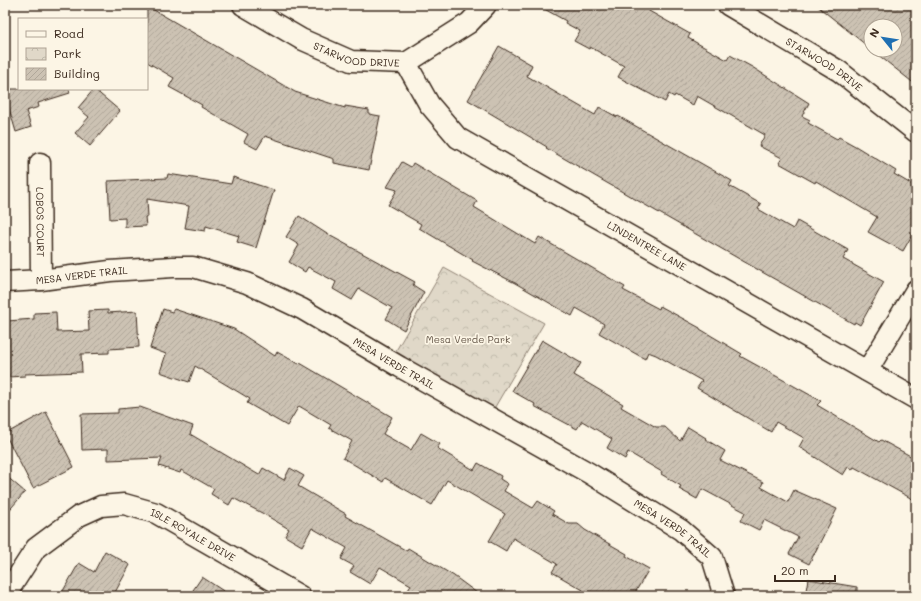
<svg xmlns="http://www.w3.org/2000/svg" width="921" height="601" viewBox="0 0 921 601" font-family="Mali,sans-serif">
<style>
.park{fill:url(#park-crowns);stroke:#8e8173}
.building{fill:url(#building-hatch);stroke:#3b2a1e}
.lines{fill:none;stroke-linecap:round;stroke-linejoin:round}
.minor-casing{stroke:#3b2a1e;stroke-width:23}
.minor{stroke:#fcf5e5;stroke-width:20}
.labels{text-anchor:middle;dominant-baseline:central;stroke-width:3.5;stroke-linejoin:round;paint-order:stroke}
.street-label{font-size:10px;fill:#3b2a1e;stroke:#fcf5e5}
.park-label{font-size:10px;fill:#645648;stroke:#fcf5e5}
</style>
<defs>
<pattern id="park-crowns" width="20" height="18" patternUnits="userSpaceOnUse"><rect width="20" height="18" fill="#e0d8c8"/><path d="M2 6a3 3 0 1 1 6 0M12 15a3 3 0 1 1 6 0" fill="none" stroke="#c1baab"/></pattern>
<pattern id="building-hatch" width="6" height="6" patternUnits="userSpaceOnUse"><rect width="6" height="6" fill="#ccc2b3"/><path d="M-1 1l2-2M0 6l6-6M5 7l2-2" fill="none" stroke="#b0a79a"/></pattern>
</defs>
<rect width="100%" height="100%" fill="#fcf5e5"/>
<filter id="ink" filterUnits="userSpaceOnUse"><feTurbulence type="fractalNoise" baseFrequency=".025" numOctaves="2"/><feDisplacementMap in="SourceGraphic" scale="8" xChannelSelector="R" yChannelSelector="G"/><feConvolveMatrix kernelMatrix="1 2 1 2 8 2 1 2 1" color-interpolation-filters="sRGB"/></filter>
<g filter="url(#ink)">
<!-- park -->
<path class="park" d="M444,268L544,323L492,412L394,354Z"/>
<!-- building -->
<g class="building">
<path d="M537,5H652L649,11L690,34L688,38L727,60L730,55L752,67L809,103L802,116L810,120L808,123L837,139L839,137L857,147L896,171L894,174L916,187V228L903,251L868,232L877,217L816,181L815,183L779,163L782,158L759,146L765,135L697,96L693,105L675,95L674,97L669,94L665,102L618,77L624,66L590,47L589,49L574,41L580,31L565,23L566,21Z"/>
<path d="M816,5H907L916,12V85L872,50H895V26H871V49Z"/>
<path d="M147,6L295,92L345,108V106L369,110V114L380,116L369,170L334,163V159L265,136L257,149L244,142L248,134L201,107L202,105L169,87L174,78L147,62Z"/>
<path d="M499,46L532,65L527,76L595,115L599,107L617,117L618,116L732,181L729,186L761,204L758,209L793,229L797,221L848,250L843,259L845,260L884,282L860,325L855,322L854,324L762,272L546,148L547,147L468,100Z"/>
<path d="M5,89H69L70,93L38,103L39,107L26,111L31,127L16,132L5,95Z"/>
<path d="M94,89L120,111L90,146L75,133L89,117L78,108Z"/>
<path d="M402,162L411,167L413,163L477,201L474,207L535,244L539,237L625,287L623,290L659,309L660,306L700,328V329L742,354L740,356L821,401L817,405L879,442L881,440L916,459V501L854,467L852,470L848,467L843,475L799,447L804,438L776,422L771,432L697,388L702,381L656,355L648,352L645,359L599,333L604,324L576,308L572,316L515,283L472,261L473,260L419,228L421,224L388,205L397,190L387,187Z"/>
<path d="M168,174L231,184L233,177L274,190L256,248L237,242L239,236L206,226L205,231L185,228L189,206L147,199L148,217H145L146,226L125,227V218L110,219L108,181L167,178Z"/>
<path d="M299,216L327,234L415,282L413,285L424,292L404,330L386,319L392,308L359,289L352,300L333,289L336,282L308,267L305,272L289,262L299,245L286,237Z"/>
<path d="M163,309L172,312L174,309L234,329L275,356L277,352L299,364L300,363L392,417L383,434L411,450L421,433L440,444L437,448L474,470L478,463L501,476L500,479L508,484L504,491L533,508L538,501L554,511L552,514L569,524H578L585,530L627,554L626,556L649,569L633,596H580L583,590L552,572L557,564L513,538L506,551L489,541L505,514L447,480L432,505L385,478L383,482L343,458L352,441L329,428L331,425L299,406L287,426L247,403L250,399L195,366L189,382L160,372L166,354L150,348Z"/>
<path d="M108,310V313L137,311L139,347L109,349V353L81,354L82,372L25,374V376L8,377L7,365H5V330H7V321L34,319V313L56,312L57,332L89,331L88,311Z"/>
<path d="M542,340L581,363L574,375L623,404L621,407L656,427H665L680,441L688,427L706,438L705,439L725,451L720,460L763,482L761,487L788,502L794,490L837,509L809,564L789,554L798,537L764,520L759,530L741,521L745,512L702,489L697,499L679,489L681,486L661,474L662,472L628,452L625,459L607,448L612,439L582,421L577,429L534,406L535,404L512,391Z"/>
<path d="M140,407L193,426L190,434L259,475L263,468L284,480L290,468L304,476L298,486L346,514L345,516L407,551L408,548L454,576L481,596H405L411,585L380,567L370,584L350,572L354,566L341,559L347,548L312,528L302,546L285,536L289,529L262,513L233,498L229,505L211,494L214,489L181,470L180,473L159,466L162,458L108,460V449L82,450L81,414L118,413V409Z"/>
<path d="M46,412L74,467L33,488L5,434Z"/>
<path d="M5,475L25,492L5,515Z"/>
<path d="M105,551L130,565L113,596H60L79,563L94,572Z"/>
<path d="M202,577L231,596H189Z"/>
<path d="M808,579L857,587V596H805Z"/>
</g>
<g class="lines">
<defs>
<g id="minor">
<path id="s1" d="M243,5L301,39L351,61L406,63L469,23L486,5"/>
<path id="s2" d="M728,5L839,71L916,132"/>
<path id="s3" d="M406,63L429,104L458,138L916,399"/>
<path id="s4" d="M40,163L41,280"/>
<path id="s5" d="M5,282L41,280L110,271L173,267H193L247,283L302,309L400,367L589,473L681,530L712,557L724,596"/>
<path d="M867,371L916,290"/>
<path id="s6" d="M5,596L36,548L79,516L101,506L124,504L156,513L300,596"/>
</g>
</defs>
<!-- minor casing -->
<use href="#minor" class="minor-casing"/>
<!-- minor -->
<use href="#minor" class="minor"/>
</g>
</g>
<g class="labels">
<!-- street labels -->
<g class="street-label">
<text stroke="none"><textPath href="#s1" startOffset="126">STARWOOD DRIVE</textPath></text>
<text stroke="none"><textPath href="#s2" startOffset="113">STARWOOD DRIVE</textPath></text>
<text stroke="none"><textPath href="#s4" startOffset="59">LOBOS COURT</textPath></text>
<text stroke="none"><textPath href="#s3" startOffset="309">LINDENTREE LANE</textPath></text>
<text stroke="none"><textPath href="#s5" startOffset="77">MESA VERDE TRAIL</textPath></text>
<text stroke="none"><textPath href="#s5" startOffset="413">MESA VERDE TRAIL</textPath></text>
<text stroke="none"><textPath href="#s5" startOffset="737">MESA VERDE TRAIL</textPath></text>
<text stroke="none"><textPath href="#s6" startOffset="234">ISLE ROYALE DRIVE</textPath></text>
</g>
<!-- park labels -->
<g class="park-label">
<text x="468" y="339">Mesa Verde Park</text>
</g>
</g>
<!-- margin -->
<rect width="921" height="601" fill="none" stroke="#fcf5e5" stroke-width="20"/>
<rect x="10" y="10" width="901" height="581" fill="none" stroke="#3b2a1e" stroke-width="1.5" filter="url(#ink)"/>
<!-- legend -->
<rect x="18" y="18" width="130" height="72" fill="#fcf5e5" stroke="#afa495"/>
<rect x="26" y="31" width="20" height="6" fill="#fcf5e5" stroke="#afa495"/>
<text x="54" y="38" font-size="12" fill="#3b2a1e">Road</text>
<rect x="26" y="48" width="20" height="12" fill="url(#park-crowns)" stroke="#afa495"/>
<text x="54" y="58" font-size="12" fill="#3b2a1e">Park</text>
<rect x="26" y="68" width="20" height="12" fill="url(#building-hatch)" stroke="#afa495"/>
<text x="54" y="78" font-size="12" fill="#3b2a1e">Building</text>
<!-- north arrow -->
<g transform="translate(883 38) rotate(300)"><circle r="19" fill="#fcf5e5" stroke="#afa495"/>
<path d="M0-3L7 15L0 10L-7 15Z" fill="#1f6fb2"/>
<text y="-6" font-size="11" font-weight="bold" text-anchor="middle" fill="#3b2a1e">N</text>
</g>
<!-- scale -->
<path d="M775 575v6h60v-6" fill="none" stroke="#3b2a1e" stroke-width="2"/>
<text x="781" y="575" font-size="12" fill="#3b2a1e" stroke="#fcf5e5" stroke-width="3" paint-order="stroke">20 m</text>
</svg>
